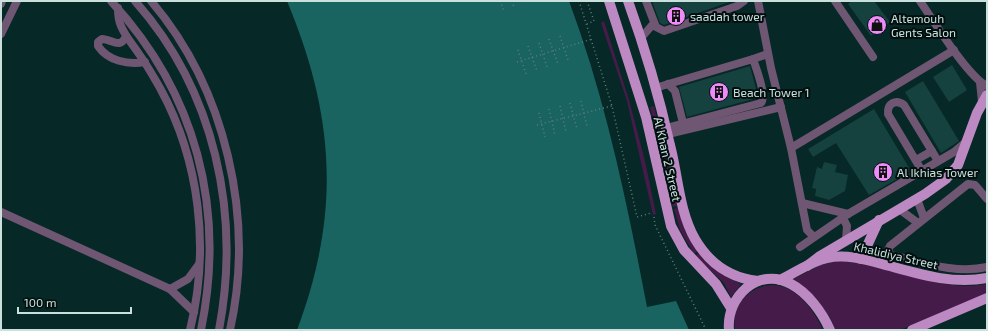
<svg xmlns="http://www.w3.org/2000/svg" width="988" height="331" viewBox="0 0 988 331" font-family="'Exo 2',sans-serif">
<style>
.green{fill:#451b4a}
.water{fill:#196460}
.building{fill:#15413e}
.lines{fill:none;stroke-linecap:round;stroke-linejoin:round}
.path{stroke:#607d7b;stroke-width:1.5;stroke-dasharray:1 3;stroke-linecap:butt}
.minor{stroke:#6f5672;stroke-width:8}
.major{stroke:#bd89c2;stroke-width:10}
.labels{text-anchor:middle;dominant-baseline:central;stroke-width:4;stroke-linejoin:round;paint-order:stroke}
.poi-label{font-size:12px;fill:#c9e0dd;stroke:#010f0e;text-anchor:start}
.street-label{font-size:12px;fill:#c9e0dd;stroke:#010f0e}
</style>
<rect width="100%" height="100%" fill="#062826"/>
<!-- green -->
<g class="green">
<path d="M604,21L629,100L645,161L656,214L653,215L627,101L601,23Z"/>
<path d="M654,106L666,155H662L650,107Z"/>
<path d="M666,157L677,206L673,207L663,158Z"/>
<path d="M678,208L686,233L698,251L694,254L680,230L674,209Z"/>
<path d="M699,253L721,274L741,284L731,297L724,283L695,256Z"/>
<path d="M834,262C886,259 933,294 987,284V294L900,330H836C826,308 812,292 793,279L821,265Z"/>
<path d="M773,285C798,286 813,310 823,330H735C731,305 749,286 773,285Z"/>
</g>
<!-- water -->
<path class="water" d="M287,1H569C606,100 627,203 647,307L676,301L689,330H297C341,213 335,116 287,1Z"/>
<!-- building -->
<g class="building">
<path d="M652,1H732L664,25L660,23Z"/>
<path d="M852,1H874L890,22L871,36L848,4Z"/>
<path d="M952,65L967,90L949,102L933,77Z"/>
<path d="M750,66L756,89L757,98L687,117L679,87Z"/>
<path d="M923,81L959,141L941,153L905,92Z"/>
<path d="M874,109L911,171L869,195L836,143L813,157L808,149Z"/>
<path d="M824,162L837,165L835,172L848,175L845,191L829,200L815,196L816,189L812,188L817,167L822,169Z"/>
</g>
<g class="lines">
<!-- path -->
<g class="path">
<path d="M496,1H497"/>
<path d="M500,1L504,11"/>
<path d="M512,1L514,7"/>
<path d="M524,1L525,2"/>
<path d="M579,1L612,106L637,217L651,213"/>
<path d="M587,1L594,21L587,24"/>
<path d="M560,36L568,60"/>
<path d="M549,39L558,64"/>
<path d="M539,43L547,67"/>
<path d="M528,46L537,71"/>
<path d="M518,50L526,74"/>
<path d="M517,62L592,39"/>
<path d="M581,101L587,126"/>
<path d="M570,103L577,129"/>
<path d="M560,106L566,132"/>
<path d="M549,109L555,135"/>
<path d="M539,113L545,137"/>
<path d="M537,125L612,106"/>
<path d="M654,217L655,225L706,330"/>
</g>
<!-- minor -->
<g class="minor">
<path d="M111,1C196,93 226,208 201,330"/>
<path d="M135,1C215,91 241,213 219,330"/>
<path d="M151,1C226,89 255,218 230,330"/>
<path d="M646,1L656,27L664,31L737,6L744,1"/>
<path d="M758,1L771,68L791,148L807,230L814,237"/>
<path d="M835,1L873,57"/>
<path d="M920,1C933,20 968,77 987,86"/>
<path d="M1,4L2,1"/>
<path d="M118,8C118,14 118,20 121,26C125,36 133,45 139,54C147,65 153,76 160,88C200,161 210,249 190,330"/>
<path d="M1,34L17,1"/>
<path d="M126,36C120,50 112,39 102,39L98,42V46C108,61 128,65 145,62"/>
<path d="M641,38L654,23"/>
<path d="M753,59L768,54"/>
<path d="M980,82L982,102"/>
<path d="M668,84L675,91L683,123"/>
<path d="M655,88L753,59C756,68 767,96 761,103L666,128"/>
<path d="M668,134L781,107"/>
<path d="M791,148L954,50"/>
<path d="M916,160L932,151"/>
<path d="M922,171L888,114C887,103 896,99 904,105L938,161"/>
<path d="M917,199L924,218"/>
<path d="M987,199L975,185L968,184L890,246L888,250L890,255L895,256C925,263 956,274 987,267"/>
<path d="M802,203L848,214"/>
<path d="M899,209L918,223"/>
<path d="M1,212L170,289L194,312"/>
<path d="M843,218L847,226L846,240"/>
<path d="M800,247L848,214L954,152L967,141"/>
<path d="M170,289L188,279L199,264"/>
</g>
<!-- major -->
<g class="major">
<path d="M609,1L646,117L671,226L684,250L716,284L731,308"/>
<path d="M628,1C645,48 659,96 670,145C678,175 679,211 695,239C709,263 730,278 758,281"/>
<path d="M861,259L879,220"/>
<path d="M807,266L820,256L925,194L946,179L958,165L977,113L987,95"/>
<path d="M780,280C795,273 811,261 827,258C845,254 864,259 882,264C916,273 951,285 987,278"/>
<path d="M729,330C726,297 758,266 791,284C808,293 822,312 830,330"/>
<path d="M912,330L987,298"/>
</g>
</g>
<!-- icons -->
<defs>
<symbol id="building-disc" viewBox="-11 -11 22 22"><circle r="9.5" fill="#ed8cf9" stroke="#010f0e"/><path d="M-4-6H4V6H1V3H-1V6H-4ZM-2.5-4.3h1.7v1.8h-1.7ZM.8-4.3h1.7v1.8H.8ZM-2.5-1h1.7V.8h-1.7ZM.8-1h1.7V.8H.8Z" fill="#111"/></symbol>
<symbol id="shop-disc" viewBox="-11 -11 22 22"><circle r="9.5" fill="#ed8cf9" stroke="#010f0e"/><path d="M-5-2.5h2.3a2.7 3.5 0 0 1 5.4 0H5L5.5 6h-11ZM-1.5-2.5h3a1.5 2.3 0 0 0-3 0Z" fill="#111"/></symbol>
</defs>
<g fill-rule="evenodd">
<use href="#building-disc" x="665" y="5" width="22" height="22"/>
<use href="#shop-disc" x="866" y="14" width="22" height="22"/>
<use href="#building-disc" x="708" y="81" width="22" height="22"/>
<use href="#building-disc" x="872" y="161" width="22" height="22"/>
</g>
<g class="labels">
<!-- poi labels -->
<g class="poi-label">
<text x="690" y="16">saadah tower</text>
<text x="891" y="18">Altemouh<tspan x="891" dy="14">Gents Salon</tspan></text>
<text x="733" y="92">Beach Tower 1</text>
<text x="897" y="172">Al Ikhias Tower</text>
</g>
<!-- street labels -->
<g class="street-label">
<text transform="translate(668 159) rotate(77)">Al Khan 2 Street</text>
<text transform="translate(896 255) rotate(13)">Khalidiya Street</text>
</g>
</g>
<!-- border -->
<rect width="988" height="331" fill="none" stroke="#c9e0dd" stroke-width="4"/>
<!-- scale -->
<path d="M18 307v6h113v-6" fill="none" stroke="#c9e0dd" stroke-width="2"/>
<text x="24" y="307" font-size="12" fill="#c9e0dd" stroke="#010f0e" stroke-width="3" paint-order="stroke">100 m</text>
</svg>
